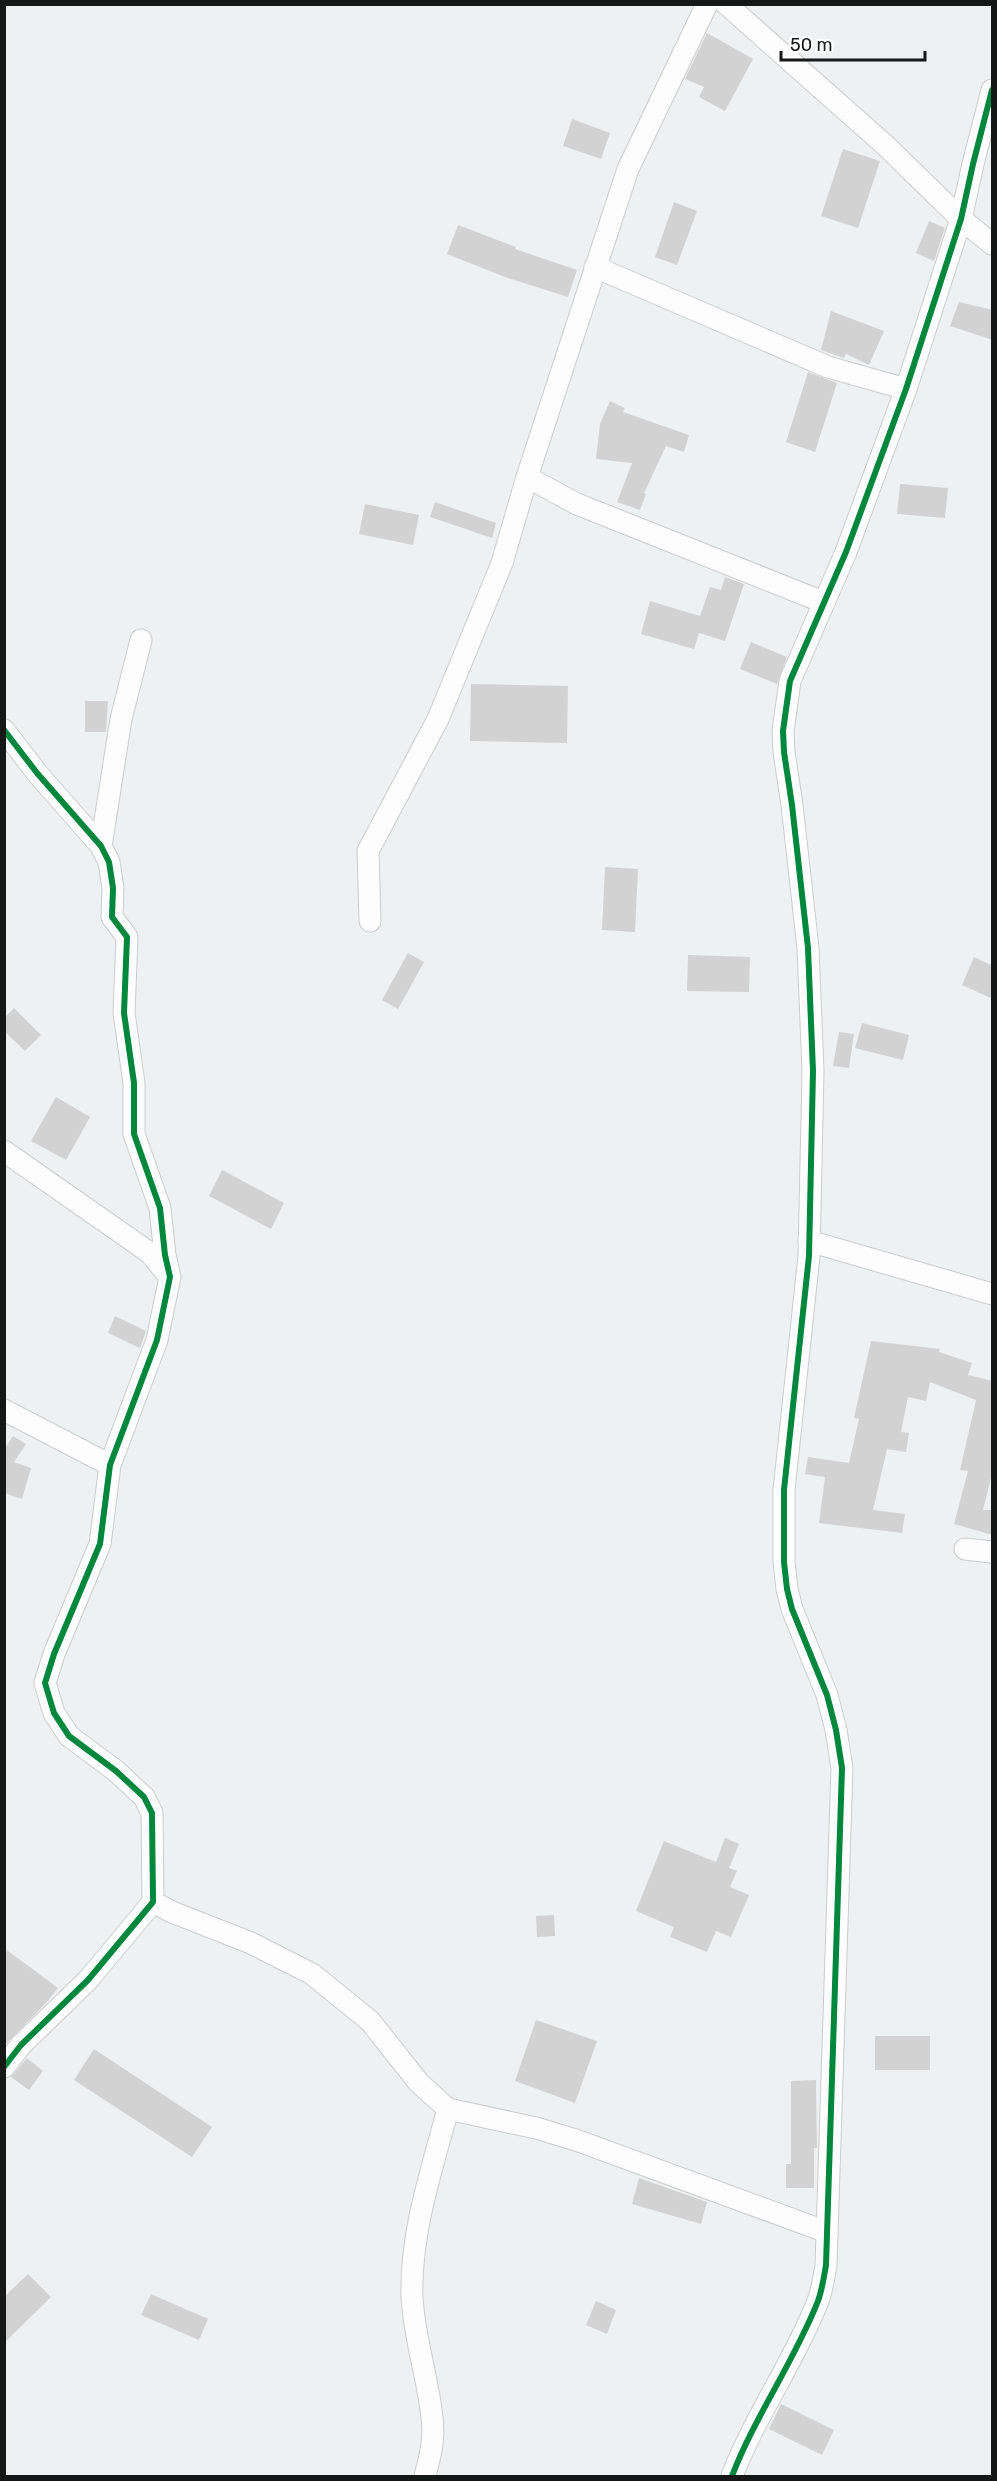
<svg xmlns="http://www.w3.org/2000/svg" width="997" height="2481" viewBox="0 0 997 2481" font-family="Rubik,sans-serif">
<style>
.building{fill:#d2d2d3}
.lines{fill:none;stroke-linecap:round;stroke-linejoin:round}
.minor-casing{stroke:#cbcccd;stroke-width:23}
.minor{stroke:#fdfdfd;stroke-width:21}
.cycleway-casing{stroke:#fff;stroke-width:10}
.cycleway{stroke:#00873e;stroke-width:6}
</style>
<rect width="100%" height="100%" fill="#eff0f1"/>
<!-- building -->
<g class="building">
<path d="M707,33L753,59L725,111L699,97L704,87L685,79Z"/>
<path d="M572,119L610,133L601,159L563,146Z"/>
<path d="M843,149L880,161L858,228L821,216Z"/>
<path d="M674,202L697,211L677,265L655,257Z"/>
<path d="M929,221L945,228L934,261L916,253Z"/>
<path d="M458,225L516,247L515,249L577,270L568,297L505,277L447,254Z"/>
<path d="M959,302L993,310V340L950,326Z"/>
<path d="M831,311L884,331L869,365L846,354L844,358L821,350Z"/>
<path d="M808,372L837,383L815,452L786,442Z"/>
<path d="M610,401L625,408L623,412L689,435L684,452L666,446L644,493L646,494L640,510L617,502L632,463L596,459L600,424Z"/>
<path d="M900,484L948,488L945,518L897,514Z"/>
<path d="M435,502L496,523L492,538L430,517Z"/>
<path d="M365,504L419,515L413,545L359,534Z"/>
<path d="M725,577L744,584L725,641L699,633L694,649L641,634L650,601L700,616L710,587L721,590Z"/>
<path d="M751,642L787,657L777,684L740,669Z"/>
<path d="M471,684L568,686L567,743L470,741Z"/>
<path d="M85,701H108L106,732H85Z"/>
<path d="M605,867L638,869L635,932L602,930Z"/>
<path d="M408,953L424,962L398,1009L382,1000Z"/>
<path d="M688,955L750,957L749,992L687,991Z"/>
<path d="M974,957L993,966V999L962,985Z"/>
<path d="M14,1008L41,1035L25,1051L4,1031V1018Z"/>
<path d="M862,1023L909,1035L903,1060L855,1048Z"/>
<path d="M839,1032L854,1034L849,1068L833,1066Z"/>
<path d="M56,1097L90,1117L66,1160L31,1141Z"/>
<path d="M222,1170L284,1203L271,1229L209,1196Z"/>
<path d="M115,1316L146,1331L140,1348L108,1333Z"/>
<path d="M871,1341L940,1349L939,1352L972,1363L968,1375L993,1381V1470L983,1510H993V1535L954,1524L968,1471L960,1470L976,1400L930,1382L926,1401L908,1397L901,1432L909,1433L906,1452L887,1449L873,1510L905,1514L902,1533L819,1523L825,1477L805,1474L808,1457L849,1463L859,1419L854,1418Z"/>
<path d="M13,1436L26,1444L14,1462L31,1468L22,1499L4,1493V1450Z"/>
<path d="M725,1838L739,1844L729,1868L737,1871L730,1887L749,1895L731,1937L716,1931L707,1952L670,1937L674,1927L636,1911L664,1841L716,1862Z"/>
<path d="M554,1915L555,1936L537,1937L536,1916Z"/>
<path d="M4,1948L58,1988L47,2002L4,2046Z"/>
<path d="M536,2020L597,2041L575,2103L515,2081Z"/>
<rect x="875" y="2036" width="55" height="34"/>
<path d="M94,2049L212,2127L192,2157L74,2080Z"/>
<path d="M27,2058L43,2071L29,2090L11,2077Z"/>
<path d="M816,2080L817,2143V2148H814V2188H786V2164H791V2081Z"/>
<path d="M639,2178L707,2202L701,2224L632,2204Z"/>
<path d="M28,2274L51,2297L4,2343V2297Z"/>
<path d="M151,2294L208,2319L199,2340L141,2315Z"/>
<path d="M596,2301L616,2310L607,2334L586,2325Z"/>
<path d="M781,2404L834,2430L822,2455L769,2429Z"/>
</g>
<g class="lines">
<defs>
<g id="minor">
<path d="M726,4L885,145L961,219L992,244"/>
<path d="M595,267L828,367L906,389"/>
<path d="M527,477L577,504L823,602"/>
<path d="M4,730L37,773L101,846L109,862L113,888L112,917L127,937L124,1013L134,1083V1134L160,1208L165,1255L170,1277L157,1340L110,1465L100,1544L54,1654L45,1683L54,1713L69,1736L116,1771L144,1797L152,1813L153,1902L88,1980L21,2045L4,2067"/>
<path d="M101,846L121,719L141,640"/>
<path d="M370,921L368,851L438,719L502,563L527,477L628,169L707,4"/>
<path d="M4,1151L150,1253L168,1275"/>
<path d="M809,1241L992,1294"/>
<path d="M4,1410L110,1465"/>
<path d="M965,1549L992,1552"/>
<path d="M153,1902L172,1912L251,1943L312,1974L370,2021L419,2083L448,2109L536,2128L576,2140L827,2232"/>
<path d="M425,2476C430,2457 435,2438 432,2418C428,2377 414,2338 412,2297C410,2233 432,2169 448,2109"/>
<path d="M732,2476C755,2416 794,2362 818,2301C822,2290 824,2277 826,2265L842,1768L836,1730L827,1695L792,1609L787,1589L784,1562V1490L809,1256L813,1071L808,948L792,805L784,752L783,731L790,681L846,552L906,389L961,219L973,164L992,90"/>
</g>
</defs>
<!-- minor casing -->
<use href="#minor" class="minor-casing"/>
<!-- minor -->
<use href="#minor" class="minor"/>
<defs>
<g id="cycleway">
<path d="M4,730L37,773L101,846L109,862L113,888L112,917L127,937L124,1013L134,1083V1134L160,1208L165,1255L170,1277L157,1340L110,1465L100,1544L54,1654L45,1683L54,1713L69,1736L116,1771L144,1797L152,1813L153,1902L88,1980L21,2045L4,2067"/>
<path d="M732,2476C755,2416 794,2362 818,2301C822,2290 824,2277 826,2265L842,1768L836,1730L827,1695L792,1609L787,1589L784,1562V1490L809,1256L813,1071L808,948L792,805L784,752L783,731L790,681L846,552L906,389L961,219L973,164L992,90"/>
</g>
</defs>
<!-- cycleway casing -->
<use href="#cycleway" class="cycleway-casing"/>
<!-- cycleway -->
<use href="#cycleway" class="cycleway"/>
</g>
<!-- border -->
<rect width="997" height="2481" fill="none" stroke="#161717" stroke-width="12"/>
<!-- scale -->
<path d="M781 51v9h144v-9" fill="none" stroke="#161717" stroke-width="3"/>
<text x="790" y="51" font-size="18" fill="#161717" stroke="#ffffff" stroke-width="4.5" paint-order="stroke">50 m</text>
</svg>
